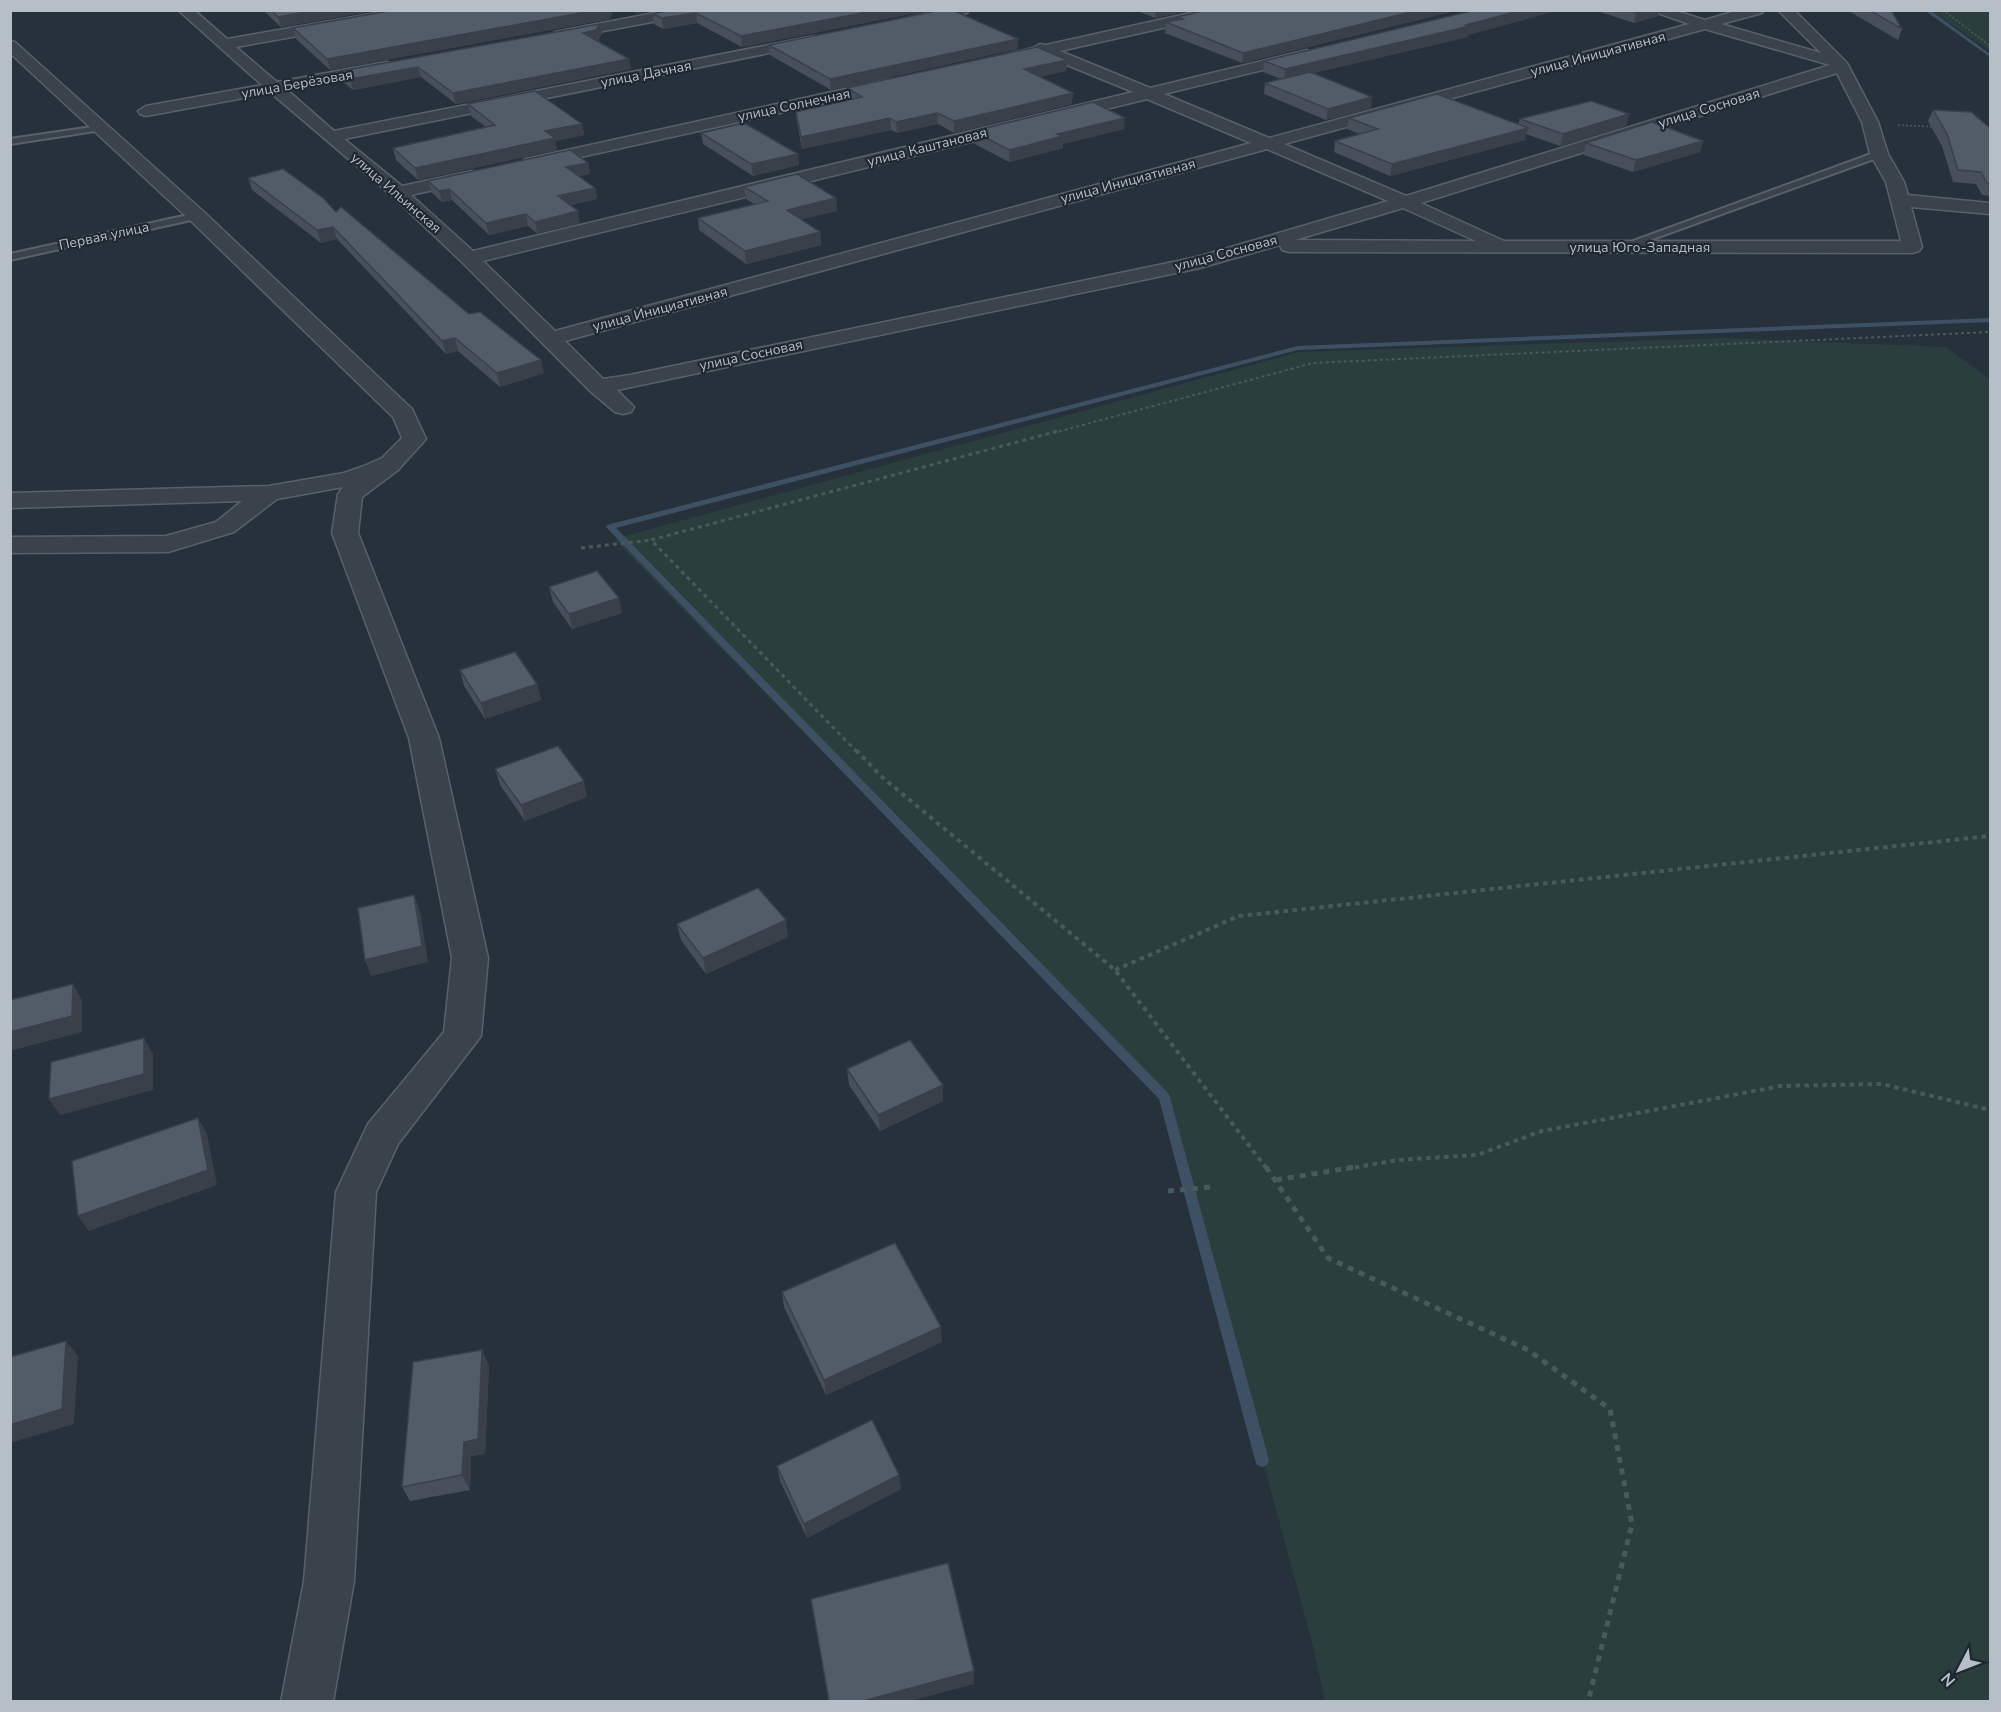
<svg xmlns="http://www.w3.org/2000/svg" width="2001" height="1712" viewBox="0 0 2001 1712" font-family="'Nunito Sans',sans-serif">
<style>
.green{fill:#2a3e3e}
.lines{fill:none;stroke-linecap:round;stroke-linejoin:round}
.stream{fill:#3e5063;fill-rule:evenodd}
.lane-casing{stroke:#58616a;stroke-width:4}
.street-casing{stroke:#58616a;stroke-width:3}
.path-far4{stroke:#485b5c;stroke-width:1.5;stroke-dasharray:2 2;stroke-linecap:butt}
.path-far3{stroke:#485b5c;stroke-width:2;stroke-dasharray:3 3;stroke-linecap:butt}
.path-far2{stroke:#485b5c;stroke-width:3;stroke-dasharray:4 4;stroke-linecap:butt}
.path-far1{stroke:#485b5c;stroke-width:4;stroke-dasharray:4.5 4.5;stroke-linecap:butt}
.path{stroke:#485b5c;stroke-width:5;stroke-dasharray:6 6;stroke-linecap:butt}
.lane{fill:#3a434c;fill-rule:evenodd}
.street{fill:#3a434c;fill-rule:evenodd}
.wall{fill:#474f5a}
.shaded-wall{fill:#39404a}
.building{fill:#525c69;stroke:#39404a;stroke-width:1.5}
.labels{text-anchor:middle;dominant-baseline:central;stroke-width:4.5;stroke-linejoin:round;paint-order:stroke}
.far-street-label{font-size:14px;fill:#b6bec7;stroke:#1f2831}
</style>
<rect width="100%" height="100%" fill="#27313c"/>
<!-- green -->
<g class="green">
<path d="M1932,11H1990V51Z"/>
<path d="M1725,338L1946,347L1990,380V1701H1325L1312,1642L1165,1102L614,539L1299,352Z"/>
</g>
<g class="lines">
<!-- stream -->
<g class="stream">
<path d="M1930,10L1990,54V57L1924,10Z"/>
<path d="M1990,318V322L1298,350L616,528L1169,1094L1269,1460L1267,1465L1262,1467L1257,1465L1255,1460L1159,1099L606,527L607,525L1298,346Z"/>
</g>
<defs>
<g id="lane">
<path d="M99,126L103,128L102,130L10,144V139Z"/>
<path d="M1879,151L1883,154L1882,156L1625,249L1617,247Z"/>
<path d="M197,213L202,216L200,218L10,260V254Z"/>
</g>
<g id="street">
<path d="M178,10H194L227,39L394,10H428L421,14L236,47L277,82L387,62L392,64L395,67L387,72L287,90L334,131L814,36L821,40L814,44L344,139L402,186L472,171L478,172L481,176L478,180L411,195L473,251L1133,92L1043,55L1000,65L992,60L995,57L1033,48L1040,44L1046,45L1204,10H1232L1225,14L1060,51L1150,88L1307,50L1312,52L1315,55L1312,58L1164,94L1269,138L1689,24L1649,10H1673L1705,20L1739,10H1764L1762,13L1721,24L1821,53L1778,10H1794L1847,63L1878,122L1888,154L1904,182L1908,195L1990,203V214L1911,207L1922,247L1919,251L1912,253L1289,252L1282,250L1280,245L1200,268L617,390L634,407L631,412L623,414L615,412L590,391L462,262L392,196L271,93L146,116L140,114L138,111L146,106L262,85ZM1705,29L1830,65L1406,196L1284,144ZM1837,73L1862,122L1870,154L1886,182L1901,241H1504L1421,203ZM1147,99L1251,143L555,331L483,261ZM1267,149L1388,201L1197,257L630,375L603,379L565,341ZM1403,208L1476,241L1295,240Z"/>
<path d="M670,10H702L695,14L555,40L548,36L555,32Z"/>
<path d="M940,10H969L967,13L912,25L905,21L907,18Z"/>
<path d="M10,41L15,42L204,212L412,409L426,439L398,470L362,497L358,533L439,738L488,958L481,1036L398,1144L376,1192L354,1581L333,1702H281L304,1581L336,1192L368,1124L444,1032L452,958L409,738L332,533L338,494L343,487L277,499L234,532L168,552L10,553V537L166,536L216,522L242,501L10,508V493L269,486L344,473L364,466L382,458L402,438L393,417L190,220L10,53Z"/>
<path d="M891,79L899,84L897,87L531,168L525,167L522,163L525,159L531,158Z"/>
</g>
</defs>
<!-- lane casing -->
<use href="#lane" class="lane-casing"/>
<!-- street casing -->
<use href="#street" class="street-casing"/>
<!-- path-far4 -->
<g class="path-far4">
<path d="M1943,10L1990,46"/>
<path d="M1898,125L1936,127"/>
</g>
<!-- path-far3 -->
<path class="path-far3" d="M1053,433L1313,363L1990,332"/>
<!-- path-far2 -->
<g class="path-far2">
<path d="M581,548L651,540"/>
<path d="M857,752L651,540L1058,431"/>
</g>
<!-- path-far1 -->
<g class="path-far1">
<path d="M856,750L882,777L1115,970L1267,1169"/>
<path d="M1115,970L1239,916L1990,836"/>
<path d="M1346,1169L1398,1160L1477,1155L1542,1131L1781,1086L1882,1084L1990,1110"/>
</g>
<!-- path -->
<g class="path">
<path d="M1266,1167L1328,1258L1528,1350L1610,1409L1632,1524L1588,1702"/>
<path d="M1276,1180L1355,1167"/>
<path d="M1168,1191L1211,1187"/>
</g>
<!-- lane -->
<use href="#lane" class="lane"/>
<!-- street -->
<use href="#street" class="street"/>
</g>
<!-- wall -->
<g class="wall">
<path d="M263,10H378L281,27Z"/>
<path d="M670,10H931L742,47L697,23L663,29L654,24L653,14Z"/>
<path d="M1135,10H1191L1155,18Z"/>
<path d="M1459,10L1242,63L1165,33L1166,22L1178,20V17Z"/>
<path d="M1475,10H1558L1468,35V37L1313,73L1371,108L1326,120L1264,94L1265,83L1281,79L1263,72L1264,61Z"/>
<path d="M1594,10H1659L1658,16L1634,23Z"/>
<path d="M1847,10H1891L1902,29L1898,40Z"/>
<path d="M610,19L330,70L296,39L293,28Z"/>
<path d="M600,24L602,34L598,40L631,69L456,104L421,77L353,90L343,82L341,71Z"/>
<path d="M1018,39L1017,49L831,90L770,55L769,45Z"/>
<path d="M1067,60L1066,71L1039,77L1072,104L954,133L938,124L897,133L891,130L802,149L797,123L796,112L848,99L847,88Z"/>
<path d="M468,104L582,124L584,135L555,141L557,150L418,180L396,160L393,148L486,127L471,116Z"/>
<path d="M1933,110L1990,128V196L1982,195L1976,184L1953,182L1942,146L1928,121Z"/>
<path d="M1629,114L1626,126L1560,146L1526,134L1525,140L1390,176L1334,152L1335,141L1360,134L1347,129L1349,118L1518,124L1520,119Z"/>
<path d="M1124,129L1063,144V148L1009,162L973,143V131Z"/>
<path d="M701,133L798,154L799,165L753,176L703,144Z"/>
<path d="M1703,141L1700,152L1633,172L1584,155L1586,143Z"/>
<path d="M588,163L590,174L578,176L595,188L597,199L570,205L580,223L537,233L528,226L489,235L452,200L442,202L431,192L428,181Z"/>
<path d="M248,178L336,212L544,373L500,387L458,351L446,354L337,239L321,243L252,190Z"/>
<path d="M744,187L836,198L837,211L801,219L820,232L821,245L746,264L699,230L698,218L754,204L746,199Z"/>
<path d="M549,587L622,613L572,629L553,602Z"/>
<path d="M460,670L537,684L541,700L485,719L464,686Z"/>
<path d="M495,769L587,797L525,821L500,785Z"/>
<path d="M677,924L788,937L706,974L681,940Z"/>
<path d="M847,1069L943,1101L880,1131L849,1085Z"/>
<path d="M782,1292L942,1342L826,1395L784,1307Z"/>
<path d="M489,1365L485,1454L471,1456L470,1490L410,1501L402,1487Z"/>
<path d="M777,1466L901,1489L807,1538L780,1481Z"/>
</g>
<!-- shaded-wall -->
<g class="shaded-wall">
<path d="M316,10H378L281,27L278,17Z"/>
<path d="M597,10H614L610,19L330,70L327,59Z"/>
<path d="M635,10H654L636,14Z"/>
<path d="M878,10H931L742,47L741,36Z"/>
<path d="M1156,10H1191L1155,18Z"/>
<path d="M1419,10H1459L1242,63L1243,53Z"/>
<path d="M1522,10H1558L1468,35V37L1284,80L1285,69L1466,25Z"/>
<path d="M1643,10H1659L1658,16L1634,23L1636,13Z"/>
<path d="M696,13L697,23L663,29L662,18Z"/>
<path d="M600,24L602,34L598,40L583,33Z"/>
<path d="M1018,39L1017,49L831,90L830,79Z"/>
<path d="M629,59L631,69L456,104L453,93Z"/>
<path d="M1067,60L1066,71L1024,80V69Z"/>
<path d="M418,67L421,77L353,90L350,79Z"/>
<path d="M1073,93L1072,104L954,133V121Z"/>
<path d="M1372,97L1371,108L1326,120L1328,109Z"/>
<path d="M937,113L938,124L897,133L896,122Z"/>
<path d="M1629,114L1626,126L1560,146L1563,134Z"/>
<path d="M890,118L891,130L802,149L801,137Z"/>
<path d="M1125,118L1124,129L1063,144V148L1009,162V150L1057,134Z"/>
<path d="M582,124L584,135L555,141L557,150L418,180L415,168L545,131Z"/>
<path d="M1528,128L1525,140L1390,176L1392,164Z"/>
<path d="M1703,141L1700,152L1633,172L1636,160Z"/>
<path d="M798,154L799,165L753,176L751,164Z"/>
<path d="M588,163L590,174L568,179L566,167Z"/>
<path d="M595,188L597,199L560,208L558,196Z"/>
<path d="M449,189L452,200L442,202L439,191Z"/>
<path d="M836,198L837,211L788,223L787,210Z"/>
<path d="M578,211L580,223L537,233L535,222Z"/>
<path d="M526,214L528,226L489,235L486,223Z"/>
<path d="M333,227L337,239L321,243L317,230Z"/>
<path d="M820,232L821,245L746,264L745,251Z"/>
<path d="M455,338L458,351L446,354L442,341Z"/>
<path d="M541,360L544,373L500,387L497,373Z"/>
<path d="M619,598L622,613L572,629L569,614Z"/>
<path d="M537,684L541,700L485,719L481,703Z"/>
<path d="M584,781L587,797L525,821L521,805Z"/>
<path d="M414,895L420,911L428,962L371,976L365,960Z"/>
<path d="M786,920L788,937L706,974L703,958Z"/>
<path d="M73,984L82,1000V1032L10,1051V1032Z"/>
<path d="M144,1038L153,1054V1090L60,1115L49,1099Z"/>
<path d="M943,1085V1101L880,1131L878,1115Z"/>
<path d="M198,1118L207,1134L217,1185L89,1231L78,1216Z"/>
<path d="M941,1327L942,1342L826,1395L824,1380Z"/>
<path d="M66,1341L78,1356L74,1424L10,1443V1425Z"/>
<path d="M482,1350L489,1365L485,1454L471,1456L470,1490L462,1475L464,1442Z"/>
<path d="M899,1475L901,1489L807,1538L804,1524Z"/>
<path d="M974,1671V1684L911,1701H863Z"/>
</g>
<!-- building -->
<g class="building">
<path d="M271,10H316L278,17Z"/>
<path d="M394,10H597L327,59L293,28Z"/>
<path d="M670,10H878L741,36L696,13L662,18L653,14Z"/>
<path d="M941,10H952L1018,39L830,79L769,45Z"/>
<path d="M1206,10H1419L1243,53L1166,22L1183,19L1178,17Z"/>
<path d="M1475,10H1522L1466,25L1470,26L1285,69L1264,61Z"/>
<path d="M1630,10H1643L1636,13Z"/>
<path d="M1869,10H1891L1902,29Z"/>
<path d="M600,24L596,30L583,33L629,59L453,93L418,67L350,79L341,71Z"/>
<path d="M1037,47L1067,60L1024,69L1073,93L954,121L937,113L896,122L890,118L801,137L796,112L862,97L847,88Z"/>
<path d="M1310,72L1372,97L1328,109L1265,83Z"/>
<path d="M535,91L582,124L545,131L555,138L415,168L393,148L495,125L468,104Z"/>
<path d="M1437,94L1528,128L1392,164L1335,141L1378,129L1349,118Z"/>
<path d="M1591,101L1629,114L1563,134L1520,119Z"/>
<path d="M1093,102L1125,118L1057,134L1063,136L1009,150L973,131Z"/>
<path d="M1933,110L1971,112L1990,128V184L1987,183L1981,172L1958,170L1947,134Z"/>
<path d="M1652,122L1703,141L1636,160L1586,143Z"/>
<path d="M744,123L798,154L751,164L701,133Z"/>
<path d="M570,150L588,163L566,167L595,188L558,196L578,211L535,222L526,214L486,223L449,189L439,191L428,181Z"/>
<path d="M283,169L323,198L336,212L341,207L469,314L480,312L541,360L497,373L455,338L442,341L333,227L317,230L248,178Z"/>
<path d="M797,174L836,198L787,210L820,232L745,251L698,218L768,201L744,187Z"/>
<path d="M597,571L619,598L569,614L549,587Z"/>
<path d="M515,652L537,684L481,703L460,670Z"/>
<path d="M558,746L584,781L521,805L495,769Z"/>
<path d="M758,888L786,920L703,958L677,924Z"/>
<path d="M414,895L422,946L365,960L358,908Z"/>
<path d="M73,984L72,1016L10,1032V1000Z"/>
<path d="M144,1038V1074L49,1099L51,1062Z"/>
<path d="M910,1040L943,1085L878,1115L847,1069Z"/>
<path d="M198,1118L208,1170L78,1216L72,1161Z"/>
<path d="M895,1243L941,1327L824,1380L782,1292Z"/>
<path d="M66,1341L62,1409L10,1425V1357Z"/>
<path d="M482,1350L478,1439L464,1442L462,1475L402,1487L413,1362Z"/>
<path d="M872,1420L899,1475L804,1524L777,1466Z"/>
<path d="M948,1563L974,1671L863,1701H829L811,1599Z"/>
</g>
<g class="labels">
<!-- far-street labels -->
<g class="far-street-label">
<text transform="translate(1598 54) rotate(-15)">улица Инициативная</text>
<text transform="translate(646 74) rotate(-11)">улица Дачная</text>
<text transform="translate(297 84) rotate(-10)">улица Берёзовая</text>
<text transform="translate(794 105) rotate(-12)">улица Солнечная</text>
<text transform="translate(1709 108) rotate(-17)">улица Сосновая</text>
<text transform="translate(927 147) rotate(-14)">улица Каштановая</text>
<text transform="translate(1128 181) rotate(-15)">улица Инициативная</text>
<text transform="translate(396 193) rotate(41)">улица Ильинская</text>
<text transform="translate(104 236) rotate(-12)">Первая улица</text>
<text x="1640" y="247">улица Юго-Западная</text>
<text transform="translate(1226 253) rotate(-15)">улица Сосновая</text>
<text transform="translate(660 309) rotate(-15)">улица Инициативная</text>
<text transform="translate(751 355) rotate(-12)">улица Сосновая</text>
</g>
</g>
<!-- border -->
<rect width="2001" height="1712" fill="none" stroke="#b6bec7" stroke-width="24"/>
<!-- north arrow -->
<g transform="translate(1959 1670) rotate(228)" stroke="#1f2831" stroke-width="4.5" paint-order="stroke">
<path d="M0-4.5L10 22L0 15L-10 22Z" fill="#b6bec7"/>
<text y="-9" font-size="16" font-weight="bold" text-anchor="middle" fill="#b6bec7">N</text>
</g>
</svg>
